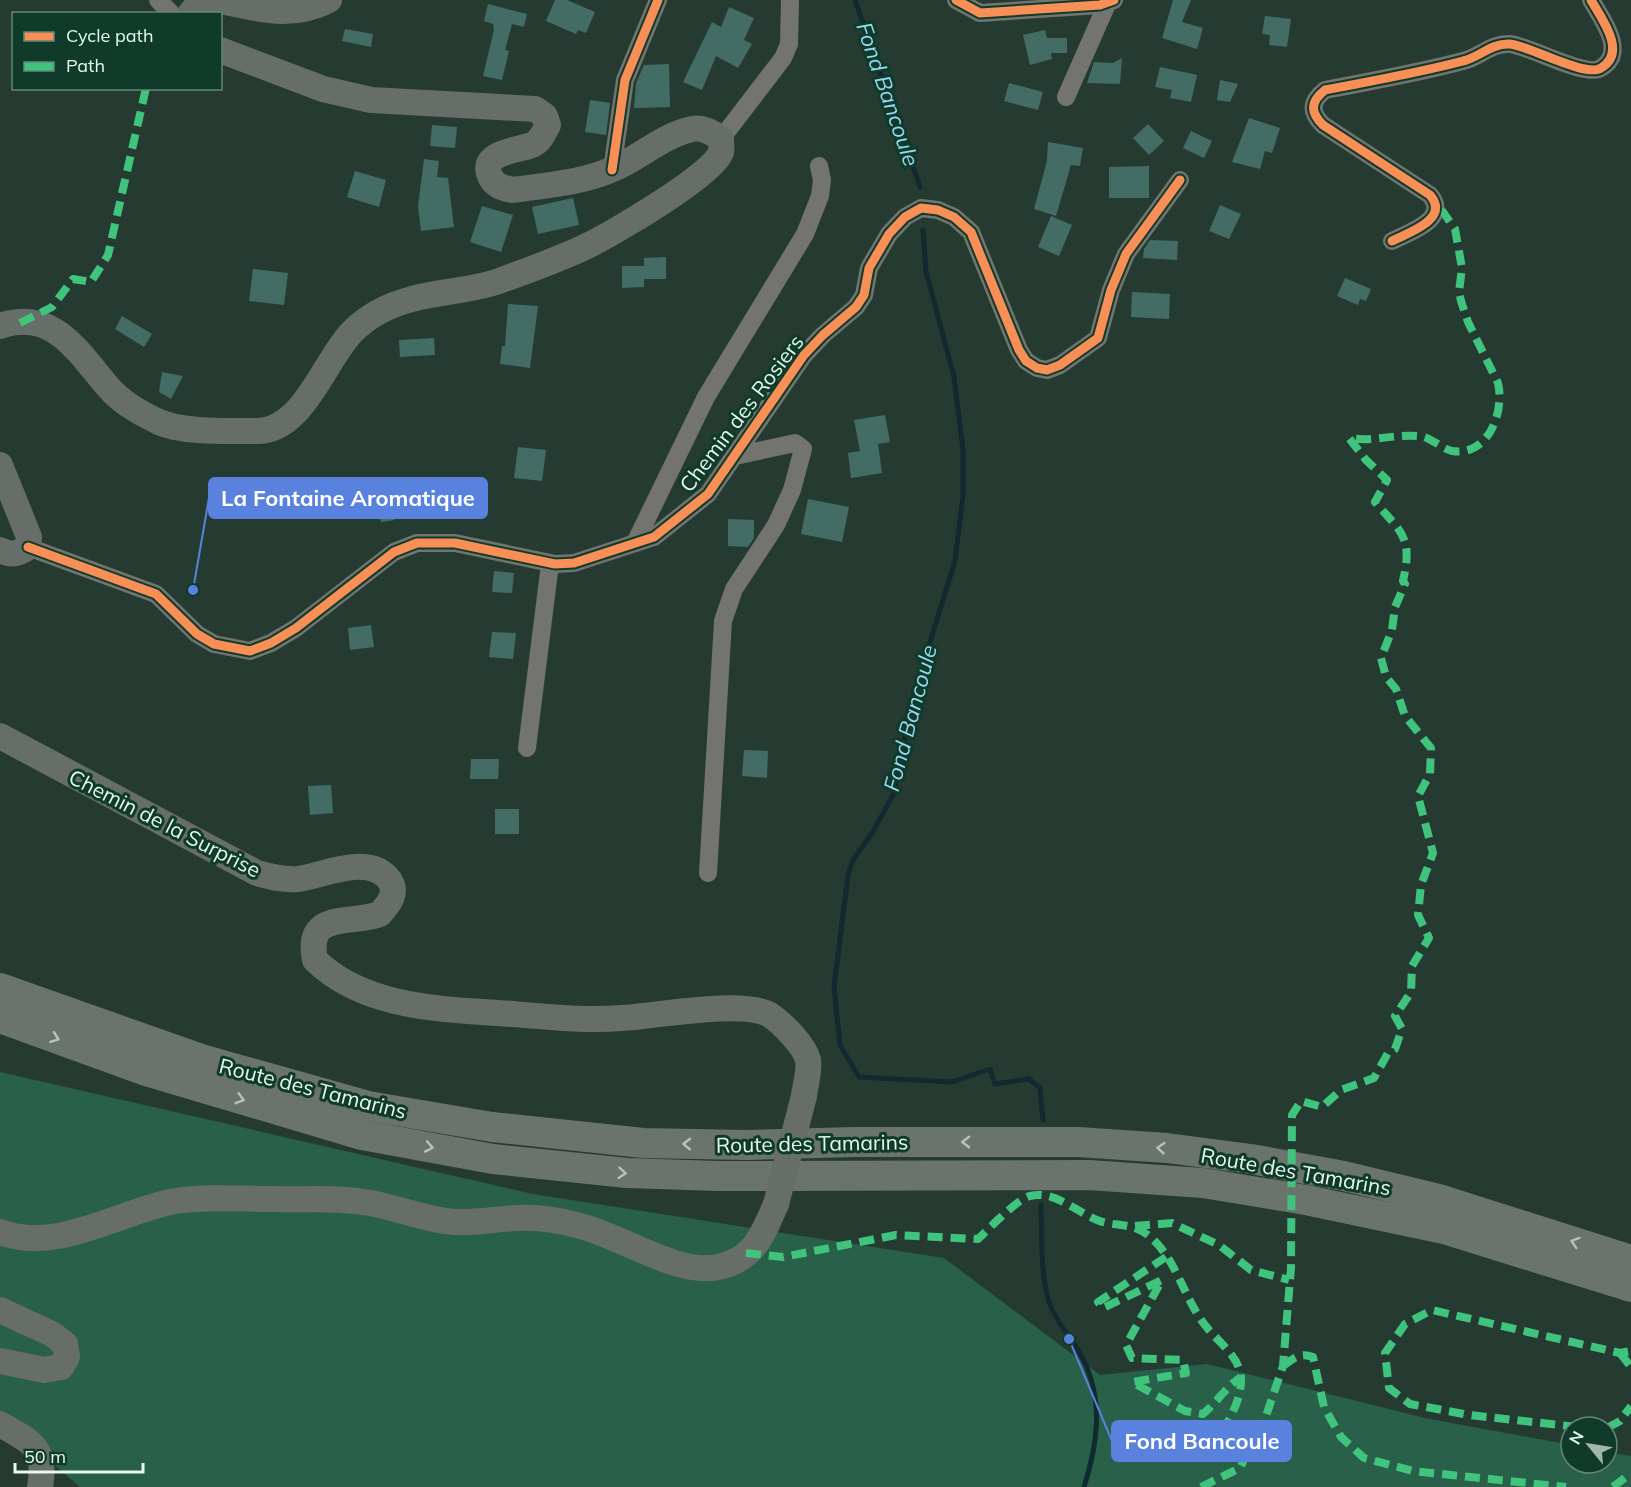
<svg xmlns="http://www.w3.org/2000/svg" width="1631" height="1487" viewBox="0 0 1631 1487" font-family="Mulish,sans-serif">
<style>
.green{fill:#286049}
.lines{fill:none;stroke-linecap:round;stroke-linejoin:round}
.stream{stroke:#12292f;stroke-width:5}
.building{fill:#436c65}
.minor{stroke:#73746f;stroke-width:18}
.secondary{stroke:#676d68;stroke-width:26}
.trunk{stroke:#6b736d;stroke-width:30}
.secondary-bridge{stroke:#676d68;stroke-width:26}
.quiet{stroke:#40c37c;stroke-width:8;stroke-dasharray:15 8;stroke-linecap:butt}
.cycleway-casing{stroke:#103a29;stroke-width:13}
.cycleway{stroke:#f78f57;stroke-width:9}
.oneway{stroke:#b4c4bb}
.labels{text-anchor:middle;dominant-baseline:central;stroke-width:6;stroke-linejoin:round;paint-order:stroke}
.street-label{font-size:21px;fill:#e4faef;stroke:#103a29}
.water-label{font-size:22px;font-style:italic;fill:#95d9f3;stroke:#103a29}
.leader{fill:none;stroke:#5982df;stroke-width:2}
.callout-dot{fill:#5982df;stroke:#103a29;stroke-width:2}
.callout{fill:#5982df;stroke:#5982df;stroke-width:2}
.callout-label{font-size:22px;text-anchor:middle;font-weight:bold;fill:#fff}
</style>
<rect width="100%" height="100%" fill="#253b32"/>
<!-- green -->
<path class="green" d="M0,1072L533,1194L944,1258L1100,1375L1207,1364L1425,1418L1571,1445V1463H1607V1452L1631,1456V1487H80L0,1418Z"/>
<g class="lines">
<!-- stream -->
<g class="stream">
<path d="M855,0L920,187"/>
<path d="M923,230L926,271L954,377L963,450V496L955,561L914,694L894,793L874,830L853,860L848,875L834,987L840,1045L859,1077L952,1082L990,1069L995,1084L1029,1079L1040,1088L1043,1120"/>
<path d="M1041,1205C1042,1236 1040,1272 1049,1302C1056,1323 1072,1338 1082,1357C1104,1400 1098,1443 1084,1487"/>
</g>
</g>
<!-- building -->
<g class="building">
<path d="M555,0H567L595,12L586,33L578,30L576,34L546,21Z"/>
<path d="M1173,0H1191L1182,22L1203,28L1197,49L1162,38Z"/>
<path d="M488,4L527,14L524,27L512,24L505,50L509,51L502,80L483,76L494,30L493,24L484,21Z"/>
<path d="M729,7L754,18L744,40L752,44L738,68L716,56L702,90L683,82L712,22L721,27Z"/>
<path d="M1265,16L1291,19L1287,47L1269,45L1270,35L1262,34Z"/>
<path d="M345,29L373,34L371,47L342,41Z"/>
<path d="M1045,30L1047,38H1067V53H1051L1052,59L1030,65L1023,35Z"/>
<path d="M1122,58L1120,84L1087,83L1094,62L1113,63Z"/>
<path d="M669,64L670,107L634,108L636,83L644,65Z"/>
<path d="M1160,67L1197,75L1191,102L1170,98L1172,90L1155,87Z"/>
<path d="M1220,80L1238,84L1230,102L1217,100Z"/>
<path d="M1009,83L1043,92L1038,110L1004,101Z"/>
<path d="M590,100L610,103L606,135L585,132Z"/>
<path d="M1249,118L1280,128L1272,153L1265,151L1260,169L1232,162Z"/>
<path d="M1148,124L1164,141L1149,155L1133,138Z"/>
<path d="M432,125L457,127L455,148L430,146Z"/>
<path d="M1191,131L1212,141L1204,158L1183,148Z"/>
<path d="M1048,142L1083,148L1080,166L1071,165L1056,216L1034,209L1047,161Z"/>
<path d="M424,159L439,161L437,177L448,178L454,227L421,231L418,206Z"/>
<path d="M1149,166V198H1109V167Z"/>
<path d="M355,171L386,180L379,207L347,197Z"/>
<path d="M573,198L579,225L538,234L532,207Z"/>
<path d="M1220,205L1241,214L1229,239L1209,231Z"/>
<path d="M482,206L513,215L501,252L470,242Z"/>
<path d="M1051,216L1072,225L1059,256L1038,247Z"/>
<path d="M1150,240L1178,241L1177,260L1143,258L1144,249Z"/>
<path d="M666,257V279H644V287L622,288V266H644V258Z"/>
<path d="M253,269L288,273L284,305L249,301Z"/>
<path d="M1345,278L1371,289L1366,301L1360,299L1358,305L1337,296Z"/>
<path d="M1132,292L1170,294L1169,319L1131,317Z"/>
<path d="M508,304L538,306L530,368L500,364L502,346H505Z"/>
<path d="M122,316L152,334L144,347L115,329Z"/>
<path d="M434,338L435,355L400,357L399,340Z"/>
<path d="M162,372L183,376L171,399L159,392Z"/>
<path d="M885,415L890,442L878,444L882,473L851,478L848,453L860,451L854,420Z"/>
<path d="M518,447L546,450L542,481L514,478Z"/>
<path d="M808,499L849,507L842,542L801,534Z"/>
<path d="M391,501L395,520L381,522L378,504Z"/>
<path d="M728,519L754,520V538L748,547L728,546Z"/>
<path d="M494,571L514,573L512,593L492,592Z"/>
<path d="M371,625L374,647L350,650L348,628Z"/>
<path d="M492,632L516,633L513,659L489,657Z"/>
<path d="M744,750L768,751L767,778L742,776Z"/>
<path d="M471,759H499L498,779H470Z"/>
<path d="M331,785L333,813L310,815L308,786Z"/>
<rect x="495" y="809" width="24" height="25"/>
</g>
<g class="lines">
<!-- minor -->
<g class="minor">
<path d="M158,0L172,14"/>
<path d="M956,0L980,13L1100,5L1114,0"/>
<path d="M1066,97L1107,4"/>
<path d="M721,139L783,58L789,44L790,0"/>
<path d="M612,170L625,80L658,0"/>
<path d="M1392,241C1410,232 1450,219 1430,195L1323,125C1310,112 1310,102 1325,90C1371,81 1418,73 1463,61C1480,57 1491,43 1510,44C1530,46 1586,78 1601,68C1628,52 1601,18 1591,0"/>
<path d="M635,543L706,397L805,234L820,196L822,180L819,166"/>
<path d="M28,547L156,594L197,634L214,644L250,651L271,643L296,628L394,552L417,543H455L555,564L574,563L654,537L708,494L804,355L823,335L856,307L864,295L869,268L889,234L905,217L921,208L938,210L954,217L971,232L1019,350L1026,361L1037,368L1047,370L1060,365L1098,338L1111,290L1126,254L1180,180"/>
<path d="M527,748L550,564"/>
<path d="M708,873L723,621L734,589L776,525L792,490L803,449L795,443L735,456"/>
</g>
<!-- secondary -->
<g class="secondary">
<path d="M216,0C256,8 291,20 329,0"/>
<path d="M190,14L201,1L215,0"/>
<path d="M0,326C54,307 79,354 109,388C121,402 140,413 157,421C181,433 228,431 256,431C304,432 325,358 353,331C370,314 389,305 412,299C440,291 469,291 496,282C526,271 561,259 589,245C612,234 716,173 721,152C722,148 721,143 721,139C712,132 703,127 692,129C664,135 639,158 613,169C582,183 546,185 513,190C503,188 494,186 490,176C479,151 520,151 534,144C541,140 544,132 548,125L545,116L535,109L371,100L323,89L220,50"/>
<path d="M0,465L29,537L28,547C18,554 11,556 0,550"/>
<path d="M0,736L257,873C271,877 283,880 298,879C323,876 370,852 390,881C398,894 388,904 380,914C350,925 305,910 315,960C366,1010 447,1009 513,1014C548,1017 586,1021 622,1018C655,1016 744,999 770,1015C782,1023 805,1046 808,1060C810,1070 805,1086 804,1096"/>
<path d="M0,1232C57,1254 120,1211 175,1201C208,1196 242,1199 275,1199C306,1200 340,1197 370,1203C398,1208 427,1220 454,1222C476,1223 496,1219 518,1218C536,1217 558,1220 576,1225C619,1234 676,1276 718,1267C754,1260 763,1234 776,1204"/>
<path d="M0,1310L52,1334L65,1344L67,1357L61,1367L44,1370L0,1361"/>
<path d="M0,1424C32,1442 47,1448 40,1487"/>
</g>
<!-- trunk -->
<g class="trunk">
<path d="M0,988L201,1059L368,1106L492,1127L643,1143L746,1145L855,1142H1078L1167,1148L1251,1159L1344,1176L1439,1199L1631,1260"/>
<path d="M0,1018L143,1070L362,1135L493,1159L627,1173L718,1176L1089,1175L1203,1183L1306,1200L1444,1229L1631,1287"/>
</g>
<!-- secondary-bridge -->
<path class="secondary-bridge" d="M776,1204L804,1096"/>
<!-- quiet -->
<g class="quiet">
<path d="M20,323L52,307L73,279L91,282L108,255L146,88"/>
<path d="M1135,1226L1172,1223L1219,1245L1251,1270L1289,1280"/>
<path d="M746,1253L783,1257L896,1235L978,1239C989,1229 1017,1199 1030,1196C1054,1190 1075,1211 1097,1220C1114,1227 1132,1222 1148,1235C1178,1259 1184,1302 1209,1330C1221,1344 1240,1358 1241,1378C1242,1399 1229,1420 1219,1437L1222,1446H1234L1254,1439L1265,1419L1283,1366L1291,1268L1292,1115L1301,1101L1322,1107L1341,1090L1374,1078L1388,1053L1395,1049L1402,1029L1395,1016L1411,992L1412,966L1429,938L1418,915L1421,885L1433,853L1418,796L1430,774L1431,748L1405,716L1396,689L1386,677L1381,658L1392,630L1395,607L1405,584L1403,581C1413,537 1402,533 1375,502L1387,480L1366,460L1349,438C1373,442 1395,434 1418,436C1430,436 1440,448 1452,451C1488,457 1505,412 1498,383L1468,322L1461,301L1459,292L1462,268L1455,229L1443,212L1436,209"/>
<path d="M1166,1257L1098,1302L1103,1308L1162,1280L1126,1345L1132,1358L1183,1360L1186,1373L1132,1382L1185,1411L1203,1414C1217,1402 1226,1387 1241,1377"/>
<path d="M1620,1353L1631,1367"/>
<path d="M1283,1366C1294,1358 1300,1352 1313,1357L1324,1407L1341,1437L1364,1458L1413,1471L1566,1487"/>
<path d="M1578,1427L1469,1415L1410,1404L1389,1388L1385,1353L1405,1324L1432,1310L1620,1353L1631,1351"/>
<path d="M1607,1428L1620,1421L1631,1406"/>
<path d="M1201,1487L1240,1468L1254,1439"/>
<path d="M1613,1487L1631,1473"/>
</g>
<defs>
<g id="cycleway">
<path d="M956,0L980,13L1100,5L1114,0"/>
<path d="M612,170L625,80L658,0"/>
<path d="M1392,241C1410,232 1450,219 1430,195L1323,125C1310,112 1310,102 1325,90C1371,81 1418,73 1463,61C1480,57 1491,43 1510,44C1530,46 1586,78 1601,68C1628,52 1601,18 1591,0"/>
<path d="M28,547L156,594L197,634L214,644L250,651L271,643L296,628L394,552L417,543H455L555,564L574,563L654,537L708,494L804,355L823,335L856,307L864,295L869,268L889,234L905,217L921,208L938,210L954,217L971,232L1019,350L1026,361L1037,368L1047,370L1060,365L1098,338L1111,290L1126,254L1180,180"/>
</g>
</defs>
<!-- cycleway casing -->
<use href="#cycleway" class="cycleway-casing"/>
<!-- cycleway -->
<use href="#cycleway" class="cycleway"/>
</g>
<!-- one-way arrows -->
<defs><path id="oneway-chevron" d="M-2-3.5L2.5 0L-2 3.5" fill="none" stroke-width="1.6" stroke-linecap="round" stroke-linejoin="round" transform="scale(1.5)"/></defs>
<g class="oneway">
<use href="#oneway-chevron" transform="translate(55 1038) rotate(20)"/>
<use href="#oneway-chevron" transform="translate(240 1099) rotate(16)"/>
<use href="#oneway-chevron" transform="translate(966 1142) rotate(-180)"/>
<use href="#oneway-chevron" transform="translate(687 1144) rotate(-179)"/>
<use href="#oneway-chevron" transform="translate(429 1147) rotate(11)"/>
<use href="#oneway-chevron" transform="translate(1161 1148) rotate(-175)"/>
<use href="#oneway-chevron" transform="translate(622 1173) rotate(5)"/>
<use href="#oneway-chevron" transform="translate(1575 1242) rotate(-162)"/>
</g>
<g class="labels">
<!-- street labels -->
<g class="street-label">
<text transform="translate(741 413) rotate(-53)">Chemin des Rosiers</text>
<text transform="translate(165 823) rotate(27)">Chemin de la Surprise</text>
<text transform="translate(313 1088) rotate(14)">Route des Tamarins</text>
<text transform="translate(812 1143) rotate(-1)">Route des Tamarins</text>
<text transform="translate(1296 1171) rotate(10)">Route des Tamarins</text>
</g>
<!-- water labels -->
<g class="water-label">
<text transform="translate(888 94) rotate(71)">Fond Bancoule</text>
<text transform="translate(910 718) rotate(-75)">Fond Bancoule</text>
</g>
</g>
<!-- callouts -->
<path class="leader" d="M193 590L209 498M1069 1339L1112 1441"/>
<g class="callout-dot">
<circle cx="193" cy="590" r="6"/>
<circle cx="1069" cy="1339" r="6"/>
</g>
<g class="callout">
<rect x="209" y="478" width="278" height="40" rx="6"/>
<rect x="1112" y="1421" width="179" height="40" rx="6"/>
</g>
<g class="callout-label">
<text x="348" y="506">La Fontaine Aromatique</text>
<text x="1202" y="1449">Fond Bancoule</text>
</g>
<!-- legend -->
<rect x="12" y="12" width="210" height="78" fill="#103a29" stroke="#658778" stroke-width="1.5"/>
<rect x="24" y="32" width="30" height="9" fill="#f78f57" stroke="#658778" stroke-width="1.5"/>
<text x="66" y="42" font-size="18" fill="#e4faef">Cycle path</text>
<rect x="24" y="62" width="30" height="9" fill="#40c37c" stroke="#658778" stroke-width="1.5"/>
<text x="66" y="72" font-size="18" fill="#e4faef">Path</text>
<!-- north arrow -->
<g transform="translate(1589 1445) rotate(300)"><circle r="28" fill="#103a29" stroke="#658778" stroke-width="1.5"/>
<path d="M0-4.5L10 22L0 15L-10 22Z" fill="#a1b7ad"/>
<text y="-9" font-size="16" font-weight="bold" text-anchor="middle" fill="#e4faef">N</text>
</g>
<!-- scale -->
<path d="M15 1463v9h128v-9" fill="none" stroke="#e4faef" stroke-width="3"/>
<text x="24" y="1463" font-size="18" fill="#e4faef" stroke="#103a29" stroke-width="4.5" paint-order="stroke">50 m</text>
</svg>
